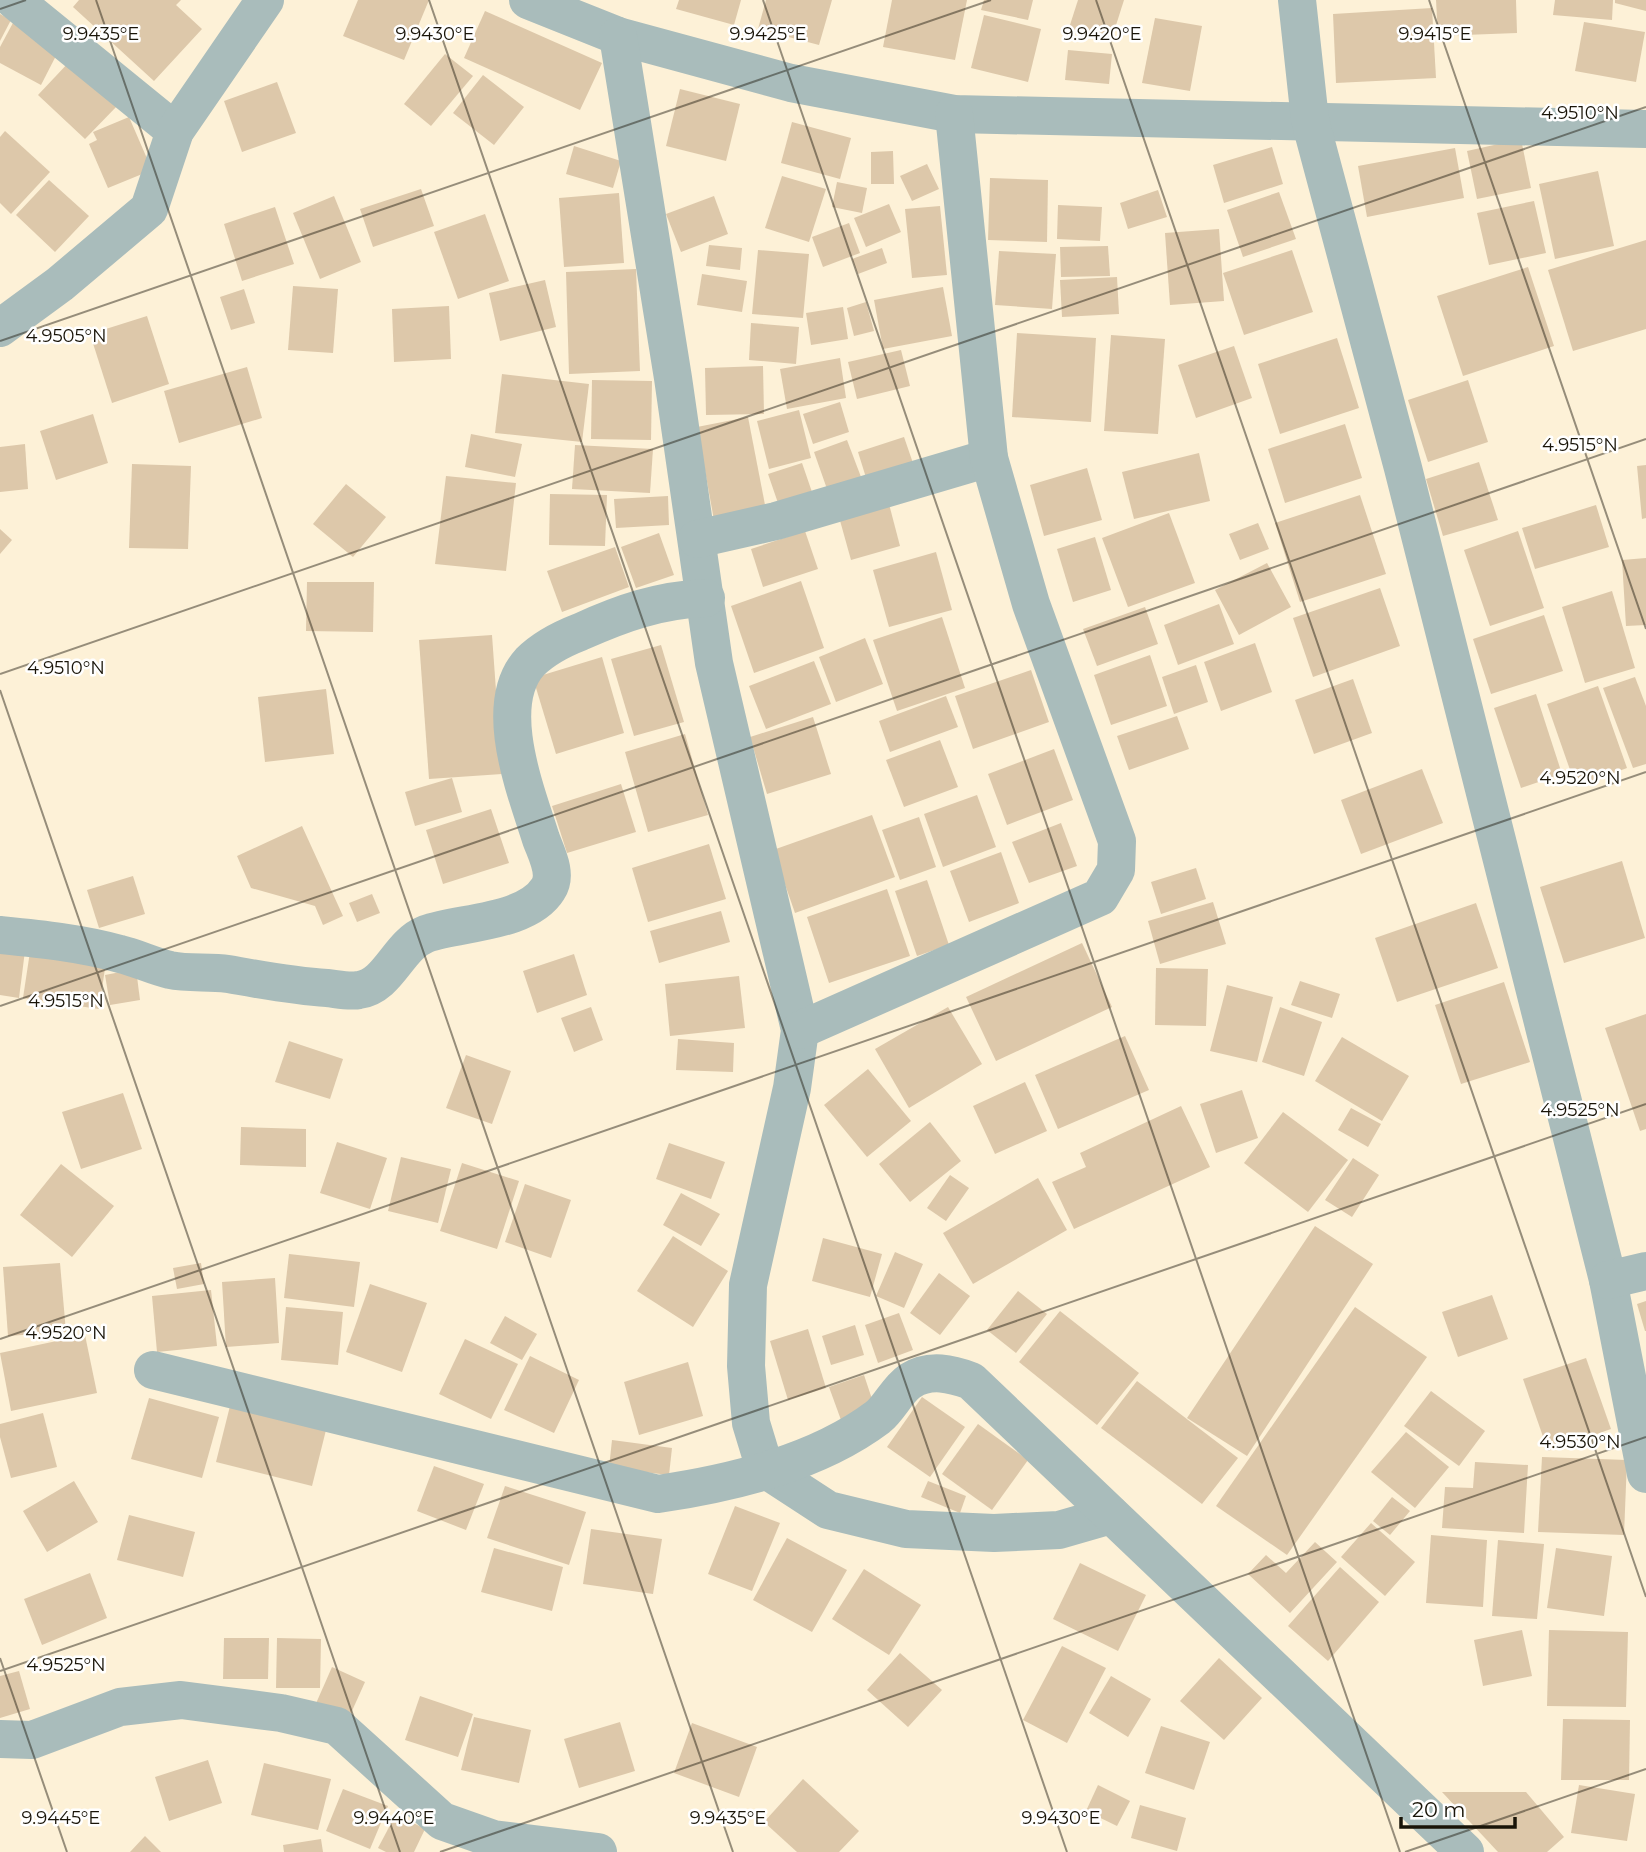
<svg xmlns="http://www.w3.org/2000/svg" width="1646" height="1852" viewBox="0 0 1646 1852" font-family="Montserrat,sans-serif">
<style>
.building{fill:#ddc8aa}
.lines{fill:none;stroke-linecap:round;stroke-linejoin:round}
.street{stroke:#a9bcbb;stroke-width:38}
.ticks{fill:none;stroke:#191408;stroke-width:2;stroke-opacity:0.45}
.ticks-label{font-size:18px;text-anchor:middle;fill:#191408;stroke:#fff;stroke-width:5;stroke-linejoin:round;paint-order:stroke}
</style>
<rect width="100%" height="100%" fill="#fdf1d7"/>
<!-- building -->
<g class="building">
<path d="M79,0H181L176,5L202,29L154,81L73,7Z"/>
<path d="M358,0H429L404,60L343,36Z"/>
<path d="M679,0H741L734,25L676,9Z"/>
<path d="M766,0H832L819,45L758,29Z"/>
<path d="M892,0H967L955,60L883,47Z"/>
<path d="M984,0H1033L1028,20L981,10Z"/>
<path d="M1078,0H1124L1111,41L1069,28Z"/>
<path d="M1436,0H1516L1517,33L1438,36Z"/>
<path d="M1555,0H1613L1612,20L1553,15Z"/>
<path d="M1615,0H1646V11L1615,3Z"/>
<path d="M1432,8L1436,78L1336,83L1333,14Z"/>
<path d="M485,11L602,63L580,110L464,58Z"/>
<path d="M0,14L11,20L0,41Z"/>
<path d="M984,15L1041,29L1028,82L971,68Z"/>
<path d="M1155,18L1202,26L1190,91L1142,83Z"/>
<path d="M14,21L61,46L41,85L0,63V47Z"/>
<path d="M1584,22L1645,32L1636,82L1575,71Z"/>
<path d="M1068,50L1112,54L1109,84L1065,80Z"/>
<path d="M445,54L473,76L431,126L404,104Z"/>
<path d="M71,60L118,105L85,139L38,95Z"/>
<path d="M483,75L524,107L494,145L453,113Z"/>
<path d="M277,82L296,133L242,152L224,101Z"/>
<path d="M680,89L740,104L726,161L666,146Z"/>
<path d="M129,117L152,170L108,188L89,144L97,140L93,132Z"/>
<path d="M792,122L851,138L840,179L781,163Z"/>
<path d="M5,131L50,172L11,214L0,203V137Z"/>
<path d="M1521,139L1531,188L1477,199L1467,151Z"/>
<path d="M574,146L621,161L613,188L566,174Z"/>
<path d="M1272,147L1283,184L1224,203L1213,165Z"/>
<path d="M1455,148L1464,198L1367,217L1358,166Z"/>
<path d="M893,151L894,184H871V152Z"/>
<path d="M927,164L939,189L912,201L900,176Z"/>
<path d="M1598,171L1614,246L1555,259L1539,184Z"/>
<path d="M782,176L826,189L809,242L765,228Z"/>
<path d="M990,178L1048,180L1047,242L988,240Z"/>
<path d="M49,180L89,216L55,252L16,215Z"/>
<path d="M837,182L867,188L862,213L832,207Z"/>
<path d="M421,189L434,226L373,247L360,209Z"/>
<path d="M1158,190L1167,217L1128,229L1120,203Z"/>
<path d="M1279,192L1296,239L1243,257L1227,210Z"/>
<path d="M619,193L624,263L564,267L559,198Z"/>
<path d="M334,196L361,262L320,279L293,213Z"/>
<path d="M714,196L728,234L681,252L666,214Z"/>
<path d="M1534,201L1546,253L1489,265L1477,213Z"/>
<path d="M889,204L901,232L866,247L854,218Z"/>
<path d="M1058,205L1102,207L1100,241L1057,239Z"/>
<path d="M940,206L947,275L912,278L905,209Z"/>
<path d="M275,207L294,264L242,281L224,224Z"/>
<path d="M485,214L509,281L458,299L434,232Z"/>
<path d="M849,223L860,253L823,267L812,237Z"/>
<path d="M1219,229L1224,301L1170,305L1165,233Z"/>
<path d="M1646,240V329L1573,351L1548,270Z"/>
<path d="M709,245L742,248L740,270L706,266Z"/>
<path d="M1108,246L1110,276L1061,277L1060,247Z"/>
<path d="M882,248L887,263L858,274L852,259Z"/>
<path d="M758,250L809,254L803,318L752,314Z"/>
<path d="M1292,250L1313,312L1244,335L1223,273Z"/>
<path d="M999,251L1056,254L1052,309L995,305Z"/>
<path d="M1528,267L1554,346L1463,376L1437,296Z"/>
<path d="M636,269L640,371L569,374L566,272Z"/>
<path d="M702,274L747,281L742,312L697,305Z"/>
<path d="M1117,277L1119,314L1062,317L1060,280Z"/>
<path d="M545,280L556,327L500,341L489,293Z"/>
<path d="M293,286L338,289L333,353L288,350Z"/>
<path d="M943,287L952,336L883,349L874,300Z"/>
<path d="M244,289L255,323L231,330L220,297Z"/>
<path d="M866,302L874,331L854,336L847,308Z"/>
<path d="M449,306L451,359L394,362L392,309Z"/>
<path d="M843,307L848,339L811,345L806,313Z"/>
<path d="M147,316L169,384L112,403L90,334Z"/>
<path d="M751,323L799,327L796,364L749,360Z"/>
<path d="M1017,333L1096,338L1091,422L1012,417Z"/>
<path d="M1111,335L1165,339L1158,434L1104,431Z"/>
<path d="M1337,338L1359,408L1280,434L1258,364Z"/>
<path d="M1234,346L1252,398L1196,418L1178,365Z"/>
<path d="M901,350L910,386L857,399L848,362Z"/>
<path d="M840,358L846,398L787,409L780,369Z"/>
<path d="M763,366L764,414L706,415L705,368Z"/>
<path d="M247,367L262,418L179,443L164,391Z"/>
<path d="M502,374L589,384L582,442L495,433Z"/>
<path d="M592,380L652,381L651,440L591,439Z"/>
<path d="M1468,380L1488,442L1428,462L1408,400Z"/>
<path d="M840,402L849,432L813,444L803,414Z"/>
<path d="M799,410L811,458L769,469L757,421Z"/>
<path d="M93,414L108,463L56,480L40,431Z"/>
<path d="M748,417L766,510L714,520L697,427Z"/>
<path d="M1345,424L1362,478L1285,503L1268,449Z"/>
<path d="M471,434L522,444L515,477L465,467Z"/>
<path d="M904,437L915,469L868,484L858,452Z"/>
<path d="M847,440L861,477L827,489L814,452Z"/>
<path d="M25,444L28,489L0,492V447Z"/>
<path d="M575,445L653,449L650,493L572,489Z"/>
<path d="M1199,453L1210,501L1134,519L1122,472Z"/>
<path d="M1479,462L1498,520L1443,536L1426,479Z"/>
<path d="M802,463L812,492L778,503L768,474Z"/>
<path d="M132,464L191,466L188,549L129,548Z"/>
<path d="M1646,465V518L1642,519L1637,466Z"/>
<path d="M1087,468L1102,520L1044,536L1030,485Z"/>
<path d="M446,476L516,483L506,571L435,564Z"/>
<path d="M346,484L386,517L353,557L313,524Z"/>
<path d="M550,494L607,495L605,546L549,545Z"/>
<path d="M1360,495L1386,574L1300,602L1275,523Z"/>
<path d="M668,496L669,525L616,528L614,499Z"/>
<path d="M889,504L900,546L851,560L839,517Z"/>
<path d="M1596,505L1609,547L1535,569L1522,528Z"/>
<path d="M1169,513L1195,583L1128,607L1102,538Z"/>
<path d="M1258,523L1269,549L1240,560L1229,534Z"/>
<path d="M0,529L12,540L0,554Z"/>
<path d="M805,531L818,569L763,587L751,549Z"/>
<path d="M1518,531L1544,608L1490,626L1464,550Z"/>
<path d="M659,533L674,575L636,588L621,547Z"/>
<path d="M1095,537L1111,590L1073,602L1057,549Z"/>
<path d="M615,547L629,587L562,612L547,571Z"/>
<path d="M936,552L952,610L889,627L873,570Z"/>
<path d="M1646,558V625L1626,626L1622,560Z"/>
<path d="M1267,563L1291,607L1239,635L1215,590Z"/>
<path d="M801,581L824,648L754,673L731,606Z"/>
<path d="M307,582H374L373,632L306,631Z"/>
<path d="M1380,588L1400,646L1313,677L1293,618Z"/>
<path d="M1612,591L1635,668L1585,683L1562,607Z"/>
<path d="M1219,604L1234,644L1178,665L1164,625Z"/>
<path d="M1145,607L1158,644L1097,666L1083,629Z"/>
<path d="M1544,615L1563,671L1491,694L1473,639Z"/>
<path d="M942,617L965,688L897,711L873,640Z"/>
<path d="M492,635L502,774L429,779L419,640Z"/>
<path d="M865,638L883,684L836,702L819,657Z"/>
<path d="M1255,643L1272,692L1221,711L1204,662Z"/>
<path d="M661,645L684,722L634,736L611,659Z"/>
<path d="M1150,655L1167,706L1111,725L1094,675Z"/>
<path d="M602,657L624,733L556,754L533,678Z"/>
<path d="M814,661L831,704L766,729L749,686Z"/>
<path d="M1196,665L1208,702L1174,714L1162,677Z"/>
<path d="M1031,670L1049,722L973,749L955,696Z"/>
<path d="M1635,677L1646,706V764L1633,768L1603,688Z"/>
<path d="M1353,679L1372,733L1314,754L1295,700Z"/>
<path d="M1598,686L1627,768L1576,787L1547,704Z"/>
<path d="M326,689L334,754L265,762L258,697Z"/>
<path d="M1536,694L1562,774L1521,788L1494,708Z"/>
<path d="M946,696L958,727L890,752L879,721Z"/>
<path d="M1177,716L1189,749L1129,770L1117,736Z"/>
<path d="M813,717L831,774L767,794L750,737Z"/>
<path d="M685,734L708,815L648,832L625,752Z"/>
<path d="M940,740L958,787L904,807L886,760Z"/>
<path d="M1054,749L1073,800L1007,825L988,774Z"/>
<path d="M1422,769L1443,823L1361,854L1341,800Z"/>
<path d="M452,778L462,812L415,826L405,792Z"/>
<path d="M621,784L636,832L567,853L552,806Z"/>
<path d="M977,795L996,847L943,867L924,814Z"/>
<path d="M491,809L509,863L443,884L426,830Z"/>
<path d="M872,815L895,877L795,913L773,850Z"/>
<path d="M919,817L936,867L900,880L882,830Z"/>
<path d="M1061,823L1077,866L1029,883L1012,842Z"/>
<path d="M302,826L343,916L323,925L315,906L251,888L237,856Z"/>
<path d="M709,844L726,899L648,922L632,868Z"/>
<path d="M1001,852L1019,903L969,922L950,871Z"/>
<path d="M1622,861L1645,938L1564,963L1540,887Z"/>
<path d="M1196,868L1206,899L1161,914L1151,882Z"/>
<path d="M133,876L145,914L99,928L87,890Z"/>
<path d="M927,880L949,945L917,956L895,891Z"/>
<path d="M887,889L910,956L829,983L807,917Z"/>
<path d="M372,894L380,913L357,922L349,903Z"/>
<path d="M1213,902L1226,944L1160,964L1148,921Z"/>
<path d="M1476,903L1498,968L1397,1002L1375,938Z"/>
<path d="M721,911L730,942L659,963L650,931Z"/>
<path d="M0,940L26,943L19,998L0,995Z"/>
<path d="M1082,943L1112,1007L996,1061L966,997Z"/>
<path d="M31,945L107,955L99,1009L23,998Z"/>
<path d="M574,954L587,995L537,1013L523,971Z"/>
<path d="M1156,968L1208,969L1206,1026L1155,1025Z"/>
<path d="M136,969L140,1000L110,1005L105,975Z"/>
<path d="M739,976L745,1028L670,1036L665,984Z"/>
<path d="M1300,981L1340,994L1332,1018L1291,1005Z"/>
<path d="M1504,982L1530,1062L1461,1084L1435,1005Z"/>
<path d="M1227,985L1273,997L1257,1062L1210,1051Z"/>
<path d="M591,1007L603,1040L574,1052L561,1018Z"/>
<path d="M948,1007L982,1064L909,1108L875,1049Z"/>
<path d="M1280,1007L1322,1022L1304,1076L1262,1062Z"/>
<path d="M1646,1014V1129L1640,1131L1605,1028Z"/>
<path d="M1125,1036L1149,1090L1058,1129L1035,1075Z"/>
<path d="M1342,1037L1409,1076L1382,1121L1315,1081Z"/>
<path d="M678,1039L734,1043L733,1072L676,1070Z"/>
<path d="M289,1041L343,1059L330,1099L275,1082Z"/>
<path d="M466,1055L511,1071L492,1124L446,1108Z"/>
<path d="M868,1069L911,1121L867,1157L824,1105Z"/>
<path d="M1025,1082L1047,1131L995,1154L973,1106Z"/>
<path d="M1242,1090L1258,1138L1216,1153L1200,1104Z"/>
<path d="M123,1093L142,1149L81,1169L62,1112Z"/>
<path d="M1181,1106L1210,1167L1074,1229L1052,1182L1086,1167L1080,1153Z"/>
<path d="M1351,1108L1381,1124L1368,1147L1338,1130Z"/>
<path d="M1283,1112L1348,1160L1308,1212L1244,1163Z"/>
<path d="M930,1122L961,1161L910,1202L879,1164Z"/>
<path d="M241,1127L306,1129V1167L240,1165Z"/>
<path d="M337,1142L387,1158L370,1209L320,1193Z"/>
<path d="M669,1143L725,1162L711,1199L656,1179Z"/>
<path d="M401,1157L451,1169L438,1223L388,1211Z"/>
<path d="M1353,1158L1379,1175L1352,1217L1325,1200Z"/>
<path d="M462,1163L519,1181L497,1249L440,1231Z"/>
<path d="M61,1164L114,1206L72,1257L20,1215Z"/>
<path d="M950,1175L969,1188L946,1221L927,1208Z"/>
<path d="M1038,1178L1067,1230L973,1284L943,1233Z"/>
<path d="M525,1184L571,1200L551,1258L505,1242Z"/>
<path d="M681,1193L720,1214L701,1246L663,1225Z"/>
<path d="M1315,1226L1373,1264L1247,1456L1187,1418Z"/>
<path d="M673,1236L728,1271L693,1327L637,1291Z"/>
<path d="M823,1238L882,1254L870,1297L812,1281Z"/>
<path d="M895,1252L923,1264L904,1308L876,1296Z"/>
<path d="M289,1254L360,1262L354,1307L284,1298Z"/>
<path d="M60,1263L66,1332L8,1336L3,1267Z"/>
<path d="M201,1263L204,1284L177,1289L173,1268Z"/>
<path d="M939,1273L970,1296L940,1335L910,1313Z"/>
<path d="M275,1278L279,1343L226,1347L222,1282Z"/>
<path d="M370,1284L427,1303L402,1372L346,1352Z"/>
<path d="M211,1290L217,1346L157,1352L152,1296Z"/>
<path d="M1018,1291L1047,1314L1016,1353L987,1330Z"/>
<path d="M1492,1295L1508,1339L1458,1357L1442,1312Z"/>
<path d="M1646,1301V1331H1645L1637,1304Z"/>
<path d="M286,1307L343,1312L338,1365L281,1360Z"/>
<path d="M1355,1307L1427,1357L1287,1555L1216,1506Z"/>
<path d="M1060,1311L1139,1373L1097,1425L1019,1362Z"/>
<path d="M899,1313L913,1350L878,1363L865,1325Z"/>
<path d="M505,1316L537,1334L522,1360L490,1343Z"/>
<path d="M855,1325L864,1355L831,1365L822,1336Z"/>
<path d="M808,1329L826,1388L788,1400L770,1341Z"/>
<path d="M85,1335L97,1393L11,1411L0,1353Z"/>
<path d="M465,1339L518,1364L491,1419L439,1394Z"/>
<path d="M530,1356L579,1380L554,1433L504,1410Z"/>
<path d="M1586,1358L1611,1429L1548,1451L1523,1379Z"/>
<path d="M688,1362L703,1416L639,1435L624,1382Z"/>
<path d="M864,1375L875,1408L841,1420L829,1387Z"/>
<path d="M1137,1381L1238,1458L1202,1504L1101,1428Z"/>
<path d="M1431,1391L1485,1431L1459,1466L1404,1426Z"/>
<path d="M922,1397L965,1427L930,1477L887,1447Z"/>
<path d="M149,1398L219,1417L202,1478L131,1459Z"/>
<path d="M230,1406L326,1430L312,1486L216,1462Z"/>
<path d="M43,1413L57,1467L11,1478L0,1437V1424Z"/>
<path d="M978,1424L1028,1460L992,1510L942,1474Z"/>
<path d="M1406,1432L1449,1467L1415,1508L1371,1472Z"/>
<path d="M612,1440L672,1448L669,1475L609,1468Z"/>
<path d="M1542,1457L1627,1460L1624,1535L1538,1532Z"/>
<path d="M1475,1462L1528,1465L1524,1533L1442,1528L1445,1487L1473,1488Z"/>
<path d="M434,1466L484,1484L466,1530L417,1511Z"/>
<path d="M74,1481L98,1522L47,1552L23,1511Z"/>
<path d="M928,1481L966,1496L960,1513L921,1497Z"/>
<path d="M505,1486L586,1512L569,1565L487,1538Z"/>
<path d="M1392,1497L1410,1511L1390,1535L1373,1521Z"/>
<path d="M735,1506L780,1523L752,1591L708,1574Z"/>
<path d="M129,1515L195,1532L183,1577L117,1560Z"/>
<path d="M1371,1523L1415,1562L1385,1596L1341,1557Z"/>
<path d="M591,1529L662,1539L653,1594L583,1584Z"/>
<path d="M1431,1535L1487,1540L1483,1607L1426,1603Z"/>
<path d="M787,1538L847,1570L812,1632L753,1600Z"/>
<path d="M1498,1540L1544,1544L1537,1619L1492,1616Z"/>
<path d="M1315,1542L1337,1562L1290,1613L1248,1574L1266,1555L1286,1573Z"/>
<path d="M494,1548L563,1567L552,1611L481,1592Z"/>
<path d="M1556,1548L1612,1556L1604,1616L1547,1608Z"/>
<path d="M1080,1563L1146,1595L1118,1651L1053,1619Z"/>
<path d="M1340,1567L1379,1602L1328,1661L1288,1626Z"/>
<path d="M864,1569L921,1605L889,1655L832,1619Z"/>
<path d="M90,1573L107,1618L42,1645L24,1599Z"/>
<path d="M1522,1630L1532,1676L1483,1686L1474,1640Z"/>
<path d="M1549,1630L1628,1632L1626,1707L1547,1706Z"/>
<path d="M224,1638H269L268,1679H223Z"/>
<path d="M277,1638L321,1639L320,1688H276Z"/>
<path d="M1062,1646L1106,1668L1067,1743L1023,1720Z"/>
<path d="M900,1653L942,1690L908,1727L867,1690Z"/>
<path d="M1219,1658L1262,1698L1224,1740L1180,1701Z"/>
<path d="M332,1667L365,1682L347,1722L314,1708Z"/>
<path d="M19,1671L30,1709L0,1718V1676Z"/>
<path d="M1111,1676L1151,1699L1128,1737L1089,1713Z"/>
<path d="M420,1696L473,1714L458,1757L405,1740Z"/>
<path d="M474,1717L531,1730L519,1783L461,1770Z"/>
<path d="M1563,1719L1630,1720L1629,1780H1561Z"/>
<path d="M620,1722L635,1771L579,1788L564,1739Z"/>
<path d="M692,1723L757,1747L739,1797L674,1773Z"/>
<path d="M1161,1726L1210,1742L1194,1790L1145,1773Z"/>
<path d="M208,1760L222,1803L169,1821L155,1777Z"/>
<path d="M264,1763L331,1779L318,1830L251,1815Z"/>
<path d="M803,1779L859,1831L839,1852H797L764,1822Z"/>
<path d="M1098,1785L1130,1801L1117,1826L1086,1811Z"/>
<path d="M1579,1785L1635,1794L1627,1841L1571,1833Z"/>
<path d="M343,1789L388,1806L370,1849L326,1831Z"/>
<path d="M1442,1792H1526L1564,1837L1547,1852H1498Z"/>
<path d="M1140,1805L1186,1818L1177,1851L1131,1838Z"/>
<path d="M396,1814L425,1829L414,1852H386L378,1848Z"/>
<path d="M145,1836L161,1852H130Z"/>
<path d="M321,1839L323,1852H284L283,1845Z"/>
</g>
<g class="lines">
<!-- street -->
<g class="street">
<path d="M14,0L175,131"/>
<path d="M528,0L618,36L791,83L954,114L1646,129"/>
<path d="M1297,0L1310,120L1403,468L1608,1280L1646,1474"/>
<path d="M618,36L673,378L714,663L800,1030L792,1088L748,1285L746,1366L751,1423L765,1469L828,1510L906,1529L994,1533L1059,1530L1111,1515"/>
<path d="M0,328L60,284L149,209L175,131L265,0"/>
<path d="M697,539L776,521L989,458"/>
<path d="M0,935C40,939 81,943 120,954C137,958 153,966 170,970C189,974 209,971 228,974C262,980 293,986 327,988C337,989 349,992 359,990C389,986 398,945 426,934C460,922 527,923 548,889C558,874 546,853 541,839C526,791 491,705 530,662C544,648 562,639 580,632C622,613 659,600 706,598"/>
<path d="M800,1030L1100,897L1116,870L1117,841L1031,604L989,458L954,114"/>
<path d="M1608,1280L1646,1271"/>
<path d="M153,1370L658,1494C732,1483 817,1463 878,1417C890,1407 897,1390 910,1381C930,1368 952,1374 971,1381L1465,1852"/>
<path d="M0,1739L32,1740L120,1707L181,1700L281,1713L337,1726L442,1821L493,1839L598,1852"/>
</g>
</g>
<!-- ticks -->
<path class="ticks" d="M96,0L733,1852M429,0L1067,1852M763,0L1400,1852M1096,0L1646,1597M1429,0L1646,629M0,9L26,0M0,341L991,0M0,674L1646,107M0,690L400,1852M0,1006L1646,439M0,1339L1646,772M0,1658L67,1852M0,1671L1646,1104M440,1852L1646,1437M1405,1852L1646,1769"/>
<g class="ticks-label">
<text x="101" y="40">9.9435°E</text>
<text x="435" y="40">9.9430°E</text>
<text x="768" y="40">9.9425°E</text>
<text x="1102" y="40">9.9420°E</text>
<text x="1435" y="40">9.9415°E</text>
<text x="1580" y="119">4.9510°N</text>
<text x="66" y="342">4.9505°N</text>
<text x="1580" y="451">4.9515°N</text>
<text x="66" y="674">4.9510°N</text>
<text x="1580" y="784">4.9520°N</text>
<text x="66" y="1007">4.9515°N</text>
<text x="1580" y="1116">4.9525°N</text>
<text x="66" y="1339">4.9520°N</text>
<text x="1580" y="1448">4.9530°N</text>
<text x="66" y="1671">4.9525°N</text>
<text x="61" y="1824">9.9445°E</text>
<text x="394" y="1824">9.9440°E</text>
<text x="728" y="1824">9.9435°E</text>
<text x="1061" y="1824">9.9430°E</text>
</g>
<!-- scale -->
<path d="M1401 1817v10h114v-10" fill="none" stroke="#191408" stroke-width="3.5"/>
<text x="1412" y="1817" font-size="21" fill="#191408" stroke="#ffffff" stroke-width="5" paint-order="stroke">20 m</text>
</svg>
